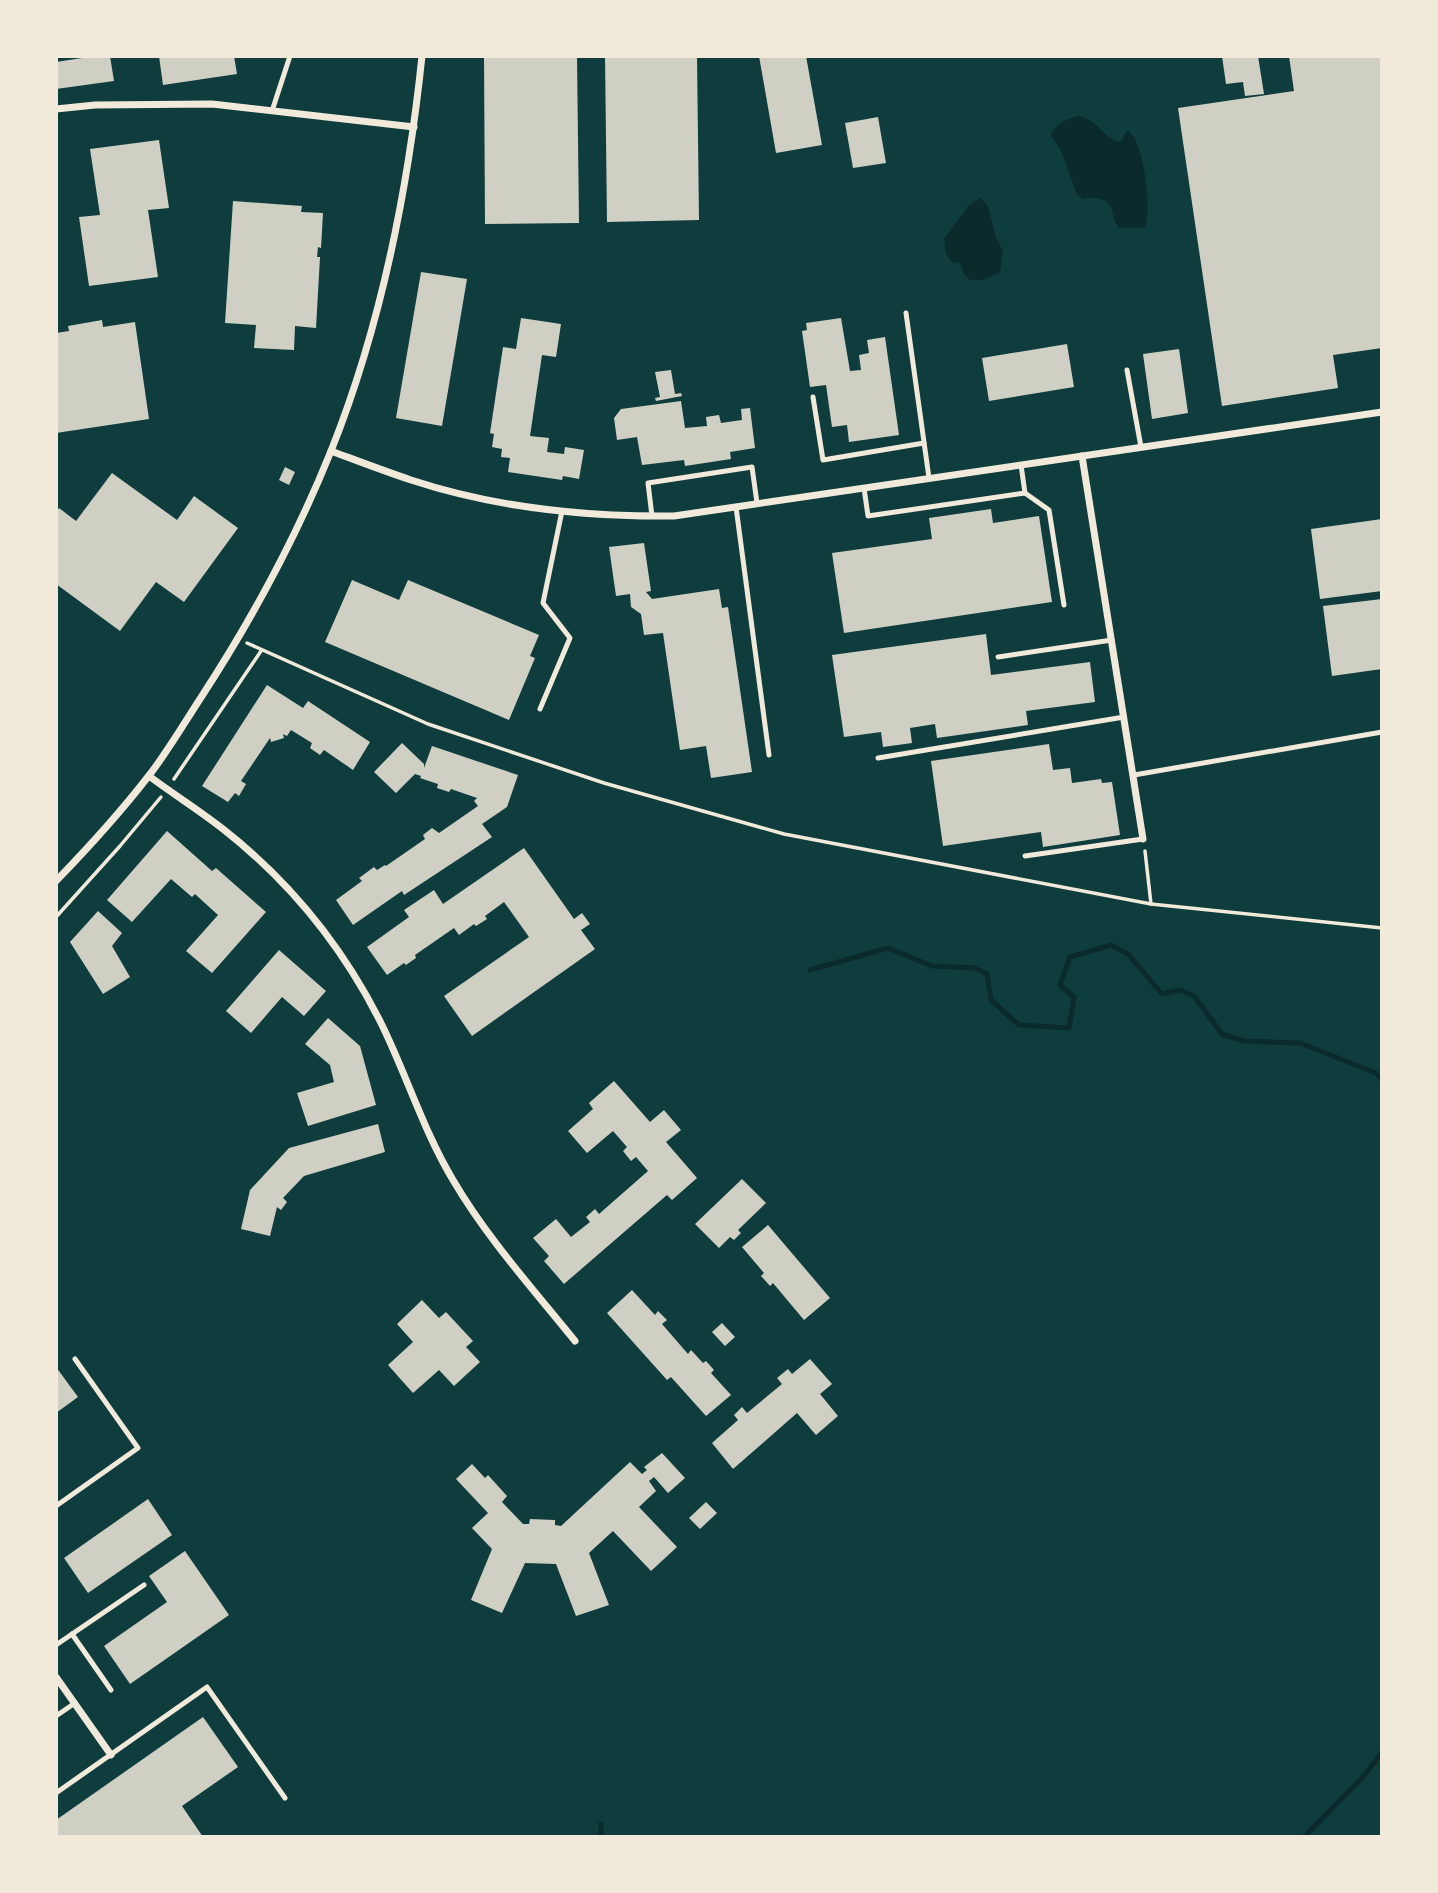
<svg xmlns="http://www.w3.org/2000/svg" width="1438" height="1893" viewBox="0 0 1438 1893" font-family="Bitter,serif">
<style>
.water{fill:#0a2a2b}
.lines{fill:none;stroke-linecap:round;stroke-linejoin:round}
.stream{stroke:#0a2a2b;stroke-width:5}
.building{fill:#cfcfc3}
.path{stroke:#f1e9da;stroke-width:3.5}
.service{stroke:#f1e9da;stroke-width:5}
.minor{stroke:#f1e9da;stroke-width:7}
</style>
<rect width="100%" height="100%" fill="#0f3d3e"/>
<!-- water -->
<g class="water">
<path d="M1080,116C1099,121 1106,141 1121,142L1127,130C1144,139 1152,209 1145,228H1119L1115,222L1111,207L1106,201L1096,198L1083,199L1077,195L1062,153L1051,135C1056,123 1067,118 1080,116Z"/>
<path d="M980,198L988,206L996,238L1003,251L1000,272L984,280H970L964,274L960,263L952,262L946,254L944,239L968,206Z"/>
</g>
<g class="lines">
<!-- stream -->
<g class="stream">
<path d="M810,970L888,948L932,966L975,968L987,974L991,1000L1019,1025L1069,1028L1074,997L1060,985L1070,957L1111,945L1128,954L1162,994L1180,990L1194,996L1222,1034L1244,1041L1300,1043L1376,1073L1382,1080"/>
<path d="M601,1837V1824"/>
<path d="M1304,1837L1363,1777L1382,1752"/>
</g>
</g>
<!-- building -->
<g class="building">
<path d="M95,56H110L114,81L56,89V62Z"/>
<path d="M159,56H234L237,74L163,85Z"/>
<path d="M484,56H577L579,223L485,224Z"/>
<path d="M605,56H697L699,220L607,222Z"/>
<path d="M759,56H806L822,145L776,153Z"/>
<path d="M1222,56H1258L1264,94L1245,96L1243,82L1226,84Z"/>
<path d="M1289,56H1382V348L1333,355L1338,388L1222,406L1178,108L1294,91Z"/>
<path d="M878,117L886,163L853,168L845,123Z"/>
<path d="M159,140L169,208L148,210L158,277L89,286L79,217L100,215L90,149Z"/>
<path d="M233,201L302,206L301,212L323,213L321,248L318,247L317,257H320L316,328L295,326L294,350L254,348L256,325L225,323Z"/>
<path d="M421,272L467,279L442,426L396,418Z"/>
<path d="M521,318L561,324L556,357L542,355L530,436L549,438L547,452L564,454L565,447L584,450L579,479L563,476L562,480L508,472L510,458L501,457L502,449L492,447L494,434L490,433L503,347L516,349Z"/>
<path d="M841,318L850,371L861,370L859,355L869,353L867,340L885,337L899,435L849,442L847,425L832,427L826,385L810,387L802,331L807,330L806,323Z"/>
<path d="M102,320L103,327L135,322L149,419L56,433V333L69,331L68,326Z"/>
<path d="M1067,344L1074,387L989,401L982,358Z"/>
<path d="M1179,349L1188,413L1152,419L1143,354Z"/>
<path d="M671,370L675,394L681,393L682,396L656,401L655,398L660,397L655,372Z"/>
<path d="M681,401L685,428L707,426L706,417L719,415L721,423L742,420L741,409L750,408L755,448L730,452L731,459L685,466L684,460L642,465L637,437L617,440L614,418L621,409Z"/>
<path d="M285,467L295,472L289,485L279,480Z"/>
<path d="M112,473L177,520L194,496L238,528L184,602L156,582L120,631L56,584V513L59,508L76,521Z"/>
<path d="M991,509L993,523L1039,516L1052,602L844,633L832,553L932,539L929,518Z"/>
<path d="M1382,519V591L1320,599L1311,529Z"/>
<path d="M644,543L651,591L646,592L652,599L719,589L722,608L728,607L752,772L711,778L706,746L680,750L663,633L644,635L641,614L631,607L630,594L616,596L609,547Z"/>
<path d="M352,580L399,600L408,580L539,635L530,656L535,658L509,720L325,642Z"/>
<path d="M1382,599V669L1332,676L1323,606Z"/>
<path d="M986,634L991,675L1090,662L1095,702L1026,711L1028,725L937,738L935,724L910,728L912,743L883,747L881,732L844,737L832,655Z"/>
<path d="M267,685L303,708L308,701L370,742L353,770L324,750L320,755L310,748L312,743L291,730L287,736L283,734L284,738L271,742L270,738L241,781L246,784L239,796L235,793L228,802L202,786Z"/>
<path d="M402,743L424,764V768L432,746L518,775L507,807L482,824L492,837L404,895L402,891L353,925L336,900L362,881L359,878L374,867L377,870L385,865L386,866L425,839L423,835L432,828L439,833L478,806L474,801L477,798L451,789L449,792L437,788L438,784L420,778L421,776L415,774L396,793L374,772Z"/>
<path d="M1049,744L1053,770L1070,768L1072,783L1101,779L1102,783L1112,782L1120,835L1043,847L1041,832L943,846L931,761Z"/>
<path d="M167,831L212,871L216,868L266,912L212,973L186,951L218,915L195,894L192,897L171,879L132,922L107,900Z"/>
<path d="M524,848L574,919L582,913L590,924L581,930L595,949L472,1036L444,996L529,937L504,902L485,916L487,919L476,926L474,924L459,935L454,928L415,955L416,958L406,965L404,963L387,975L367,947L409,917L404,910L434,890L443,904Z"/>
<path d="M98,911L122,933L112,946L130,977L103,994L70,942Z"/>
<path d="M279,950L326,991L304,1016L282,997L251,1033L226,1011Z"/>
<path d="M328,1018L360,1046L376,1105L308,1126L297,1093L334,1082L330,1065L305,1044Z"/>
<path d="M614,1081L650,1122L664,1110L681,1130L666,1142L697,1178L672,1200L667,1195L564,1284L544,1261L549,1256L533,1238L556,1219L571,1237L590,1222L586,1217L595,1209L599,1214L648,1171L636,1157L631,1161L623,1151L627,1147L613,1131L587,1153L568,1131L593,1109L589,1103Z"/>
<path d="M378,1124L385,1152L304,1176L283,1198L287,1202L281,1210L277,1207L270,1236L241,1229L250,1190L289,1148Z"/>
<path d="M742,1179L766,1203L738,1230L741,1233L734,1240L730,1237L719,1248L695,1224Z"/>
<path d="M768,1225L830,1298L804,1320L773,1283L770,1286L761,1276L764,1273L742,1247Z"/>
<path d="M632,1290L655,1315L658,1311L667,1320L662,1324L688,1354L691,1350L703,1363L706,1361L714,1370L711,1373L731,1395L706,1416L671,1377L667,1380L607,1313Z"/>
<path d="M422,1300L439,1318L446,1312L473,1341L466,1347L480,1362L454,1386L439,1370L413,1393L388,1365L413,1342L397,1324Z"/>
<path d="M722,1323L735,1337L725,1346L712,1332Z"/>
<path d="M810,1359L832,1384L820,1394L838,1416L816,1435L797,1413L733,1469L712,1443L738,1420L734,1415L742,1407L747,1413L782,1384L777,1378L788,1369L792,1374Z"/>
<path d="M56,1367L78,1397L56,1413Z"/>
<path d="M662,1453L685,1478L668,1493L654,1477L649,1481L656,1491L639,1507L677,1547L651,1571L613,1531L589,1553L609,1605L576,1616L556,1564L525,1563L502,1613L471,1600L492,1549L472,1528L488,1513L456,1479L472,1464L485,1478L488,1475L507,1496L502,1502L523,1524H529L530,1519L555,1520V1525L561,1526L630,1462L642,1474L647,1470L644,1467Z"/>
<path d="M148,1499L172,1535L88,1593L64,1558Z"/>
<path d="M706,1502L717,1513L700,1529L689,1518Z"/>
<path d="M185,1551L229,1615L130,1684L104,1646L167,1602L149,1576Z"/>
<path d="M203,1717L238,1767L182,1806L203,1837H56V1820Z"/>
</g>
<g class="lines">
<!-- path -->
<g class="path">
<path d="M247,643L428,724L604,783L784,834L1151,904L1382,928"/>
<path d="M174,779L261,651"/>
<path d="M1145,851L1151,904"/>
<path d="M56,917L120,846L161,797"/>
</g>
<!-- service -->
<g class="service">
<path d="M272,111L290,56"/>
<path d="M906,313L929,478"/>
<path d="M1127,370L1141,447"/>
<path d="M813,397L823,460L924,443"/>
<path d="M864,488L868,516L1025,493L1021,465"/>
<path d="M1025,493L1049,510L1064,605"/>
<path d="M736,507L769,755"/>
<path d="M652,516L648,483L752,467L757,503"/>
<path d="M998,657L1112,640"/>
<path d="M540,709L570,638L543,603L562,511"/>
<path d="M878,758L1124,717"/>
<path d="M1134,775L1382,732"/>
<path d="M1025,856L1143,839"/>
<path d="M56,1506L138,1448L75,1359"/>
<path d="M72,1634L111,1690"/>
<path d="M56,1645L144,1585"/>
<path d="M56,1716L75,1703"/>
<path d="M56,1793L207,1687L285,1798"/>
</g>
<!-- minor -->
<g class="minor">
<path d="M56,109L95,105L212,104L414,127"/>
<path d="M331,451C358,461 384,471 411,480C496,508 585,517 674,516L1382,412"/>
<path d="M1082,456L1143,839"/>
<path d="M149,776C173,794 199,810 223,829C288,880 342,946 380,1021C406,1073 423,1130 453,1180C487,1238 533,1289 575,1341"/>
<path d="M56,881C88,848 119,814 147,778C167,753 183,725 200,699C251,621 296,538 331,451C381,326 408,190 422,56"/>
<path d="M56,1677L111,1755"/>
</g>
</g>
<!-- border -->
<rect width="1438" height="1893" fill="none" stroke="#f1e9da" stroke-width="116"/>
</svg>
